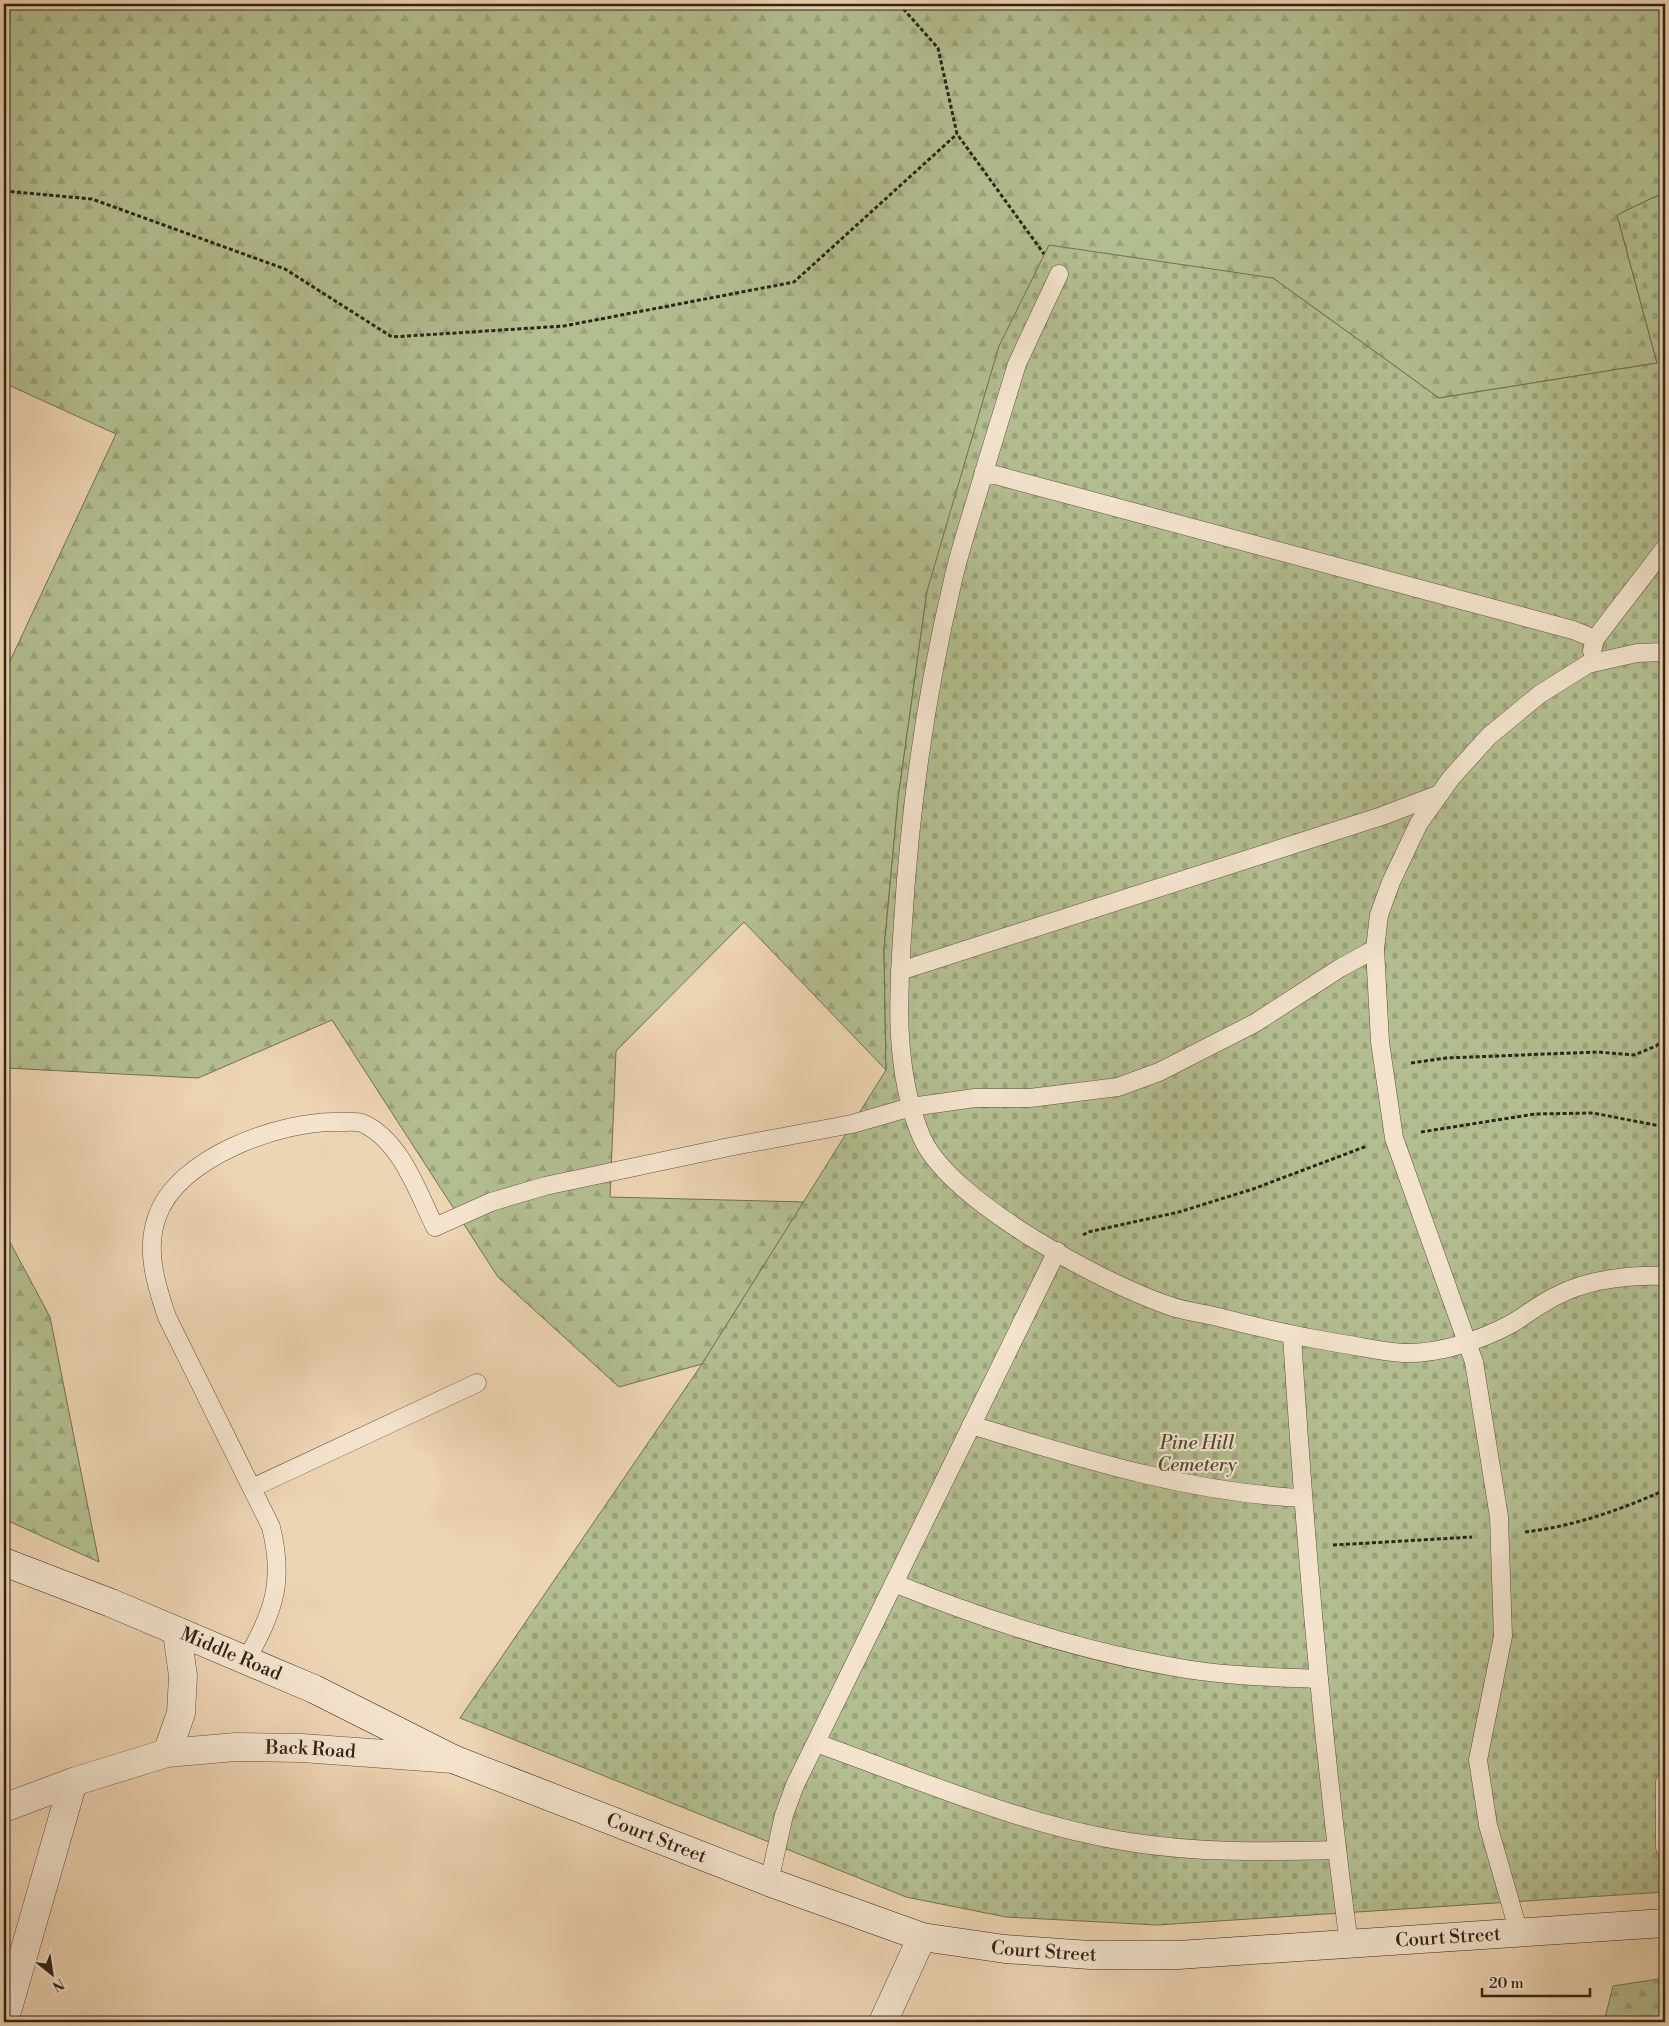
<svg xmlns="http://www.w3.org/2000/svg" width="1669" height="2026" viewBox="0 0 1669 2026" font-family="'Libre Bodoni',serif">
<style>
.forest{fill:url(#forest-firs);stroke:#707054}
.cemetery{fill:url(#cemetery-stones);stroke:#707054}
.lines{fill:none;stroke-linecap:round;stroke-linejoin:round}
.lane-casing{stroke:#5e4f3f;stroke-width:19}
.street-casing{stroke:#5e4f3f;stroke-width:29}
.secondary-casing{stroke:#2e2319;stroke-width:29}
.path{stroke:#2e2319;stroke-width:3;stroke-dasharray:4 2.5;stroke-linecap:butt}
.lane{stroke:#f3e3cd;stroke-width:18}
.street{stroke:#f3e3cd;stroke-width:28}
.secondary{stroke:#f3e3cd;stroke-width:28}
.labels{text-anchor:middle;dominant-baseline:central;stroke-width:4.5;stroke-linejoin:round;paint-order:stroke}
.park-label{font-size:19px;font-style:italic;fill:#4f4a37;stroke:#f3e3cd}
.street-label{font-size:19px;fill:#2e2319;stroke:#f3e3cd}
</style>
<defs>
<pattern id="forest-firs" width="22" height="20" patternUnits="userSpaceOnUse" patternTransform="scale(1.25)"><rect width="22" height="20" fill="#b3be90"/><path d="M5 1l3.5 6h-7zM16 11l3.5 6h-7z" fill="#9aa37c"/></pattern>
<pattern id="cemetery-stones" width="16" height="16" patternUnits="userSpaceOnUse" patternTransform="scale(1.25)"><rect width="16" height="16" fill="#b3be90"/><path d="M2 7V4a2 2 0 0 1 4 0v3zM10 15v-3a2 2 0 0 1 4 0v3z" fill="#9aa37c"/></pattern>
</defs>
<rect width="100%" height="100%" fill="#edd4b2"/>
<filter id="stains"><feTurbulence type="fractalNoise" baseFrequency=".004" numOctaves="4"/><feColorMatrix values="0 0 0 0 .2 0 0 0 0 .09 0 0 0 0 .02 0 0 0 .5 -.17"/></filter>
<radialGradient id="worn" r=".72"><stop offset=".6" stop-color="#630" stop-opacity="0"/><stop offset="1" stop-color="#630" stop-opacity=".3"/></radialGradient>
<!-- forest -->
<g class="forest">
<path d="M4,4H1665V192L1617,215L1657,363L1439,398L1273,278L927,591L898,799L884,949L886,1070L744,922L616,1051L610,1197L804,1202L702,1364L619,1387L498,1277L332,1020L198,1078L6,1068L4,1072V674L116,434L4,383Z"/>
<path d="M4,1231L50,1317L99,1562L4,1519Z"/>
<path d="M1665,1978V2015L1661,2016L1659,2022H1604L1613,1986Z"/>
</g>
<!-- cemetery -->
<path class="cemetery" d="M1665,192V1892L1157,1925L1006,1917L906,1897L460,1718L702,1364L886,1070L884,949L898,799L927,591L999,346L1049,245L1273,278L1439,398L1657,363L1617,215Z"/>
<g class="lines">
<defs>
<g id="lane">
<path d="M984,472L1017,364L1059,274"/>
<path d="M1595,639L1573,630L984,472C974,508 961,544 953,580C926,693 910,807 903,923C898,994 893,1071 922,1138C951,1202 1101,1282 1167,1305C1183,1311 1201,1313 1218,1317C1260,1328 1301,1337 1343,1344C1363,1347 1383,1352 1403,1353C1439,1354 1479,1341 1511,1324C1526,1315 1540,1304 1556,1296C1589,1279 1628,1275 1665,1276"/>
<path d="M1592,651L1595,639L1665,548"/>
<path d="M900,971L1382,816L1440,794"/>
<path d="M1292,1336C1305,1539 1322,1742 1349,1944"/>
<path d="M971,1425C1080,1458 1189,1493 1303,1498"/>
<path d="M252,1488L477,1383"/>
<path d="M894,1583C985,1620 1077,1650 1174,1667C1222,1676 1271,1677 1319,1679"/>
<path d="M246,1661C273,1611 285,1584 271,1527L167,1317C156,1285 145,1250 157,1217C177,1157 282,1120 340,1122C346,1122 356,1121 362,1123C401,1140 418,1193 435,1227L491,1202L545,1186L729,1147L852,1124L911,1107L975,1098H1030L1118,1087L1159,1072L1255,1023L1340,968L1375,949"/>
<path d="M816,1743C918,1779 1021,1825 1129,1842C1197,1853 1267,1852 1337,1850"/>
<path d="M1665,1782V1848"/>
<path d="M769,1882L784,1815L795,1785L1057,1251"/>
<path d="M1519,1933L1488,1825L1478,1760L1503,1636L1499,1517L1474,1362L1394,1138L1380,1042L1375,949L1379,915L1391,882L1419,823L1451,778L1489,736L1540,694L1588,664L1637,653L1665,652"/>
</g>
<g id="street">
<path d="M167,1753L181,1713L183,1676L177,1632"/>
<path id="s1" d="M4,1808L73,1782L167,1753L236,1747L302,1748L453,1759"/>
<path d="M4,2022L73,1782"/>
<path d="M883,2022L922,1937"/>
</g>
<g id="secondary">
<path id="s2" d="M4,1562L111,1603L314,1689L453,1759L769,1882L922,1937L1005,1949L1090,1955H1178L1665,1923"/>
</g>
</defs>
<!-- lane casing -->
<use href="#lane" class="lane-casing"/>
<!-- street casing -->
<use href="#street" class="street-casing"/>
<!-- secondary casing -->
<use href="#secondary" class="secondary-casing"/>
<!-- path -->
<g class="path">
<path d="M899,4L938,48L957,134L1044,254"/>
<path d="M4,191L92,199L285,269L392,337L564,326L794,282L957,134"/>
<path d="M1411,1063L1446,1058L1598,1052L1634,1055L1656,1046L1665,1038"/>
<path d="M1421,1132L1535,1114L1593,1113L1665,1127"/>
<path d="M1083,1235L1088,1232L1179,1212L1253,1189L1367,1146"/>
<path d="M1525,1532C1575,1526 1620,1510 1665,1490"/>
<path d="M1333,1545L1472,1537"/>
</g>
<!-- lane -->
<use href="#lane" class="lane"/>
<!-- street -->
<use href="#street" class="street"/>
<!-- secondary -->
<use href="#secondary" class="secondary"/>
</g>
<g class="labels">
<!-- park labels -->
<g class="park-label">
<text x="1197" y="1443">Pine Hill<tspan x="1197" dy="22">Cemetery</tspan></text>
</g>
<!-- street labels -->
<g class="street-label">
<text stroke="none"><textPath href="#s2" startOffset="245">Middle Road</textPath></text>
<text stroke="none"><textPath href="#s1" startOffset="316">Back Road</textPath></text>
<text stroke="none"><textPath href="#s2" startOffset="709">Court Street</textPath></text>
<text stroke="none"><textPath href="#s2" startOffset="1520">Court Street</textPath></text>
<text stroke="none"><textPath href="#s2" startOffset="1115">Court Street</textPath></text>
</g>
</g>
<!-- margin -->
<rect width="1669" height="2026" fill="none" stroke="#edd4b2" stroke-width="20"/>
<rect x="5" y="5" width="1659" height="2016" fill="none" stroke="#2e2319" stroke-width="2.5"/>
<rect x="10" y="10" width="1649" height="2006" fill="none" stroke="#2e2319"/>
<!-- north arrow -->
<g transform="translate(52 1974) rotate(150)" stroke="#f3e3cd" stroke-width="4" paint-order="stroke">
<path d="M0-4L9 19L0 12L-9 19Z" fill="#2e2319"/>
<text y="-8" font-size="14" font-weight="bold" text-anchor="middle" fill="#2e2319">N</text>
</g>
<!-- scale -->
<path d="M1482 1988v8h108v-8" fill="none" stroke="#2e2319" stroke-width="2.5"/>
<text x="1489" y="1988" font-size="15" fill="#2e2319" stroke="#f3e3cd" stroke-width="4" paint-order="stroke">20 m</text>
<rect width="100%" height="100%" filter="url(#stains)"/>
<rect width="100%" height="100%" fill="url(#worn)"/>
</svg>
